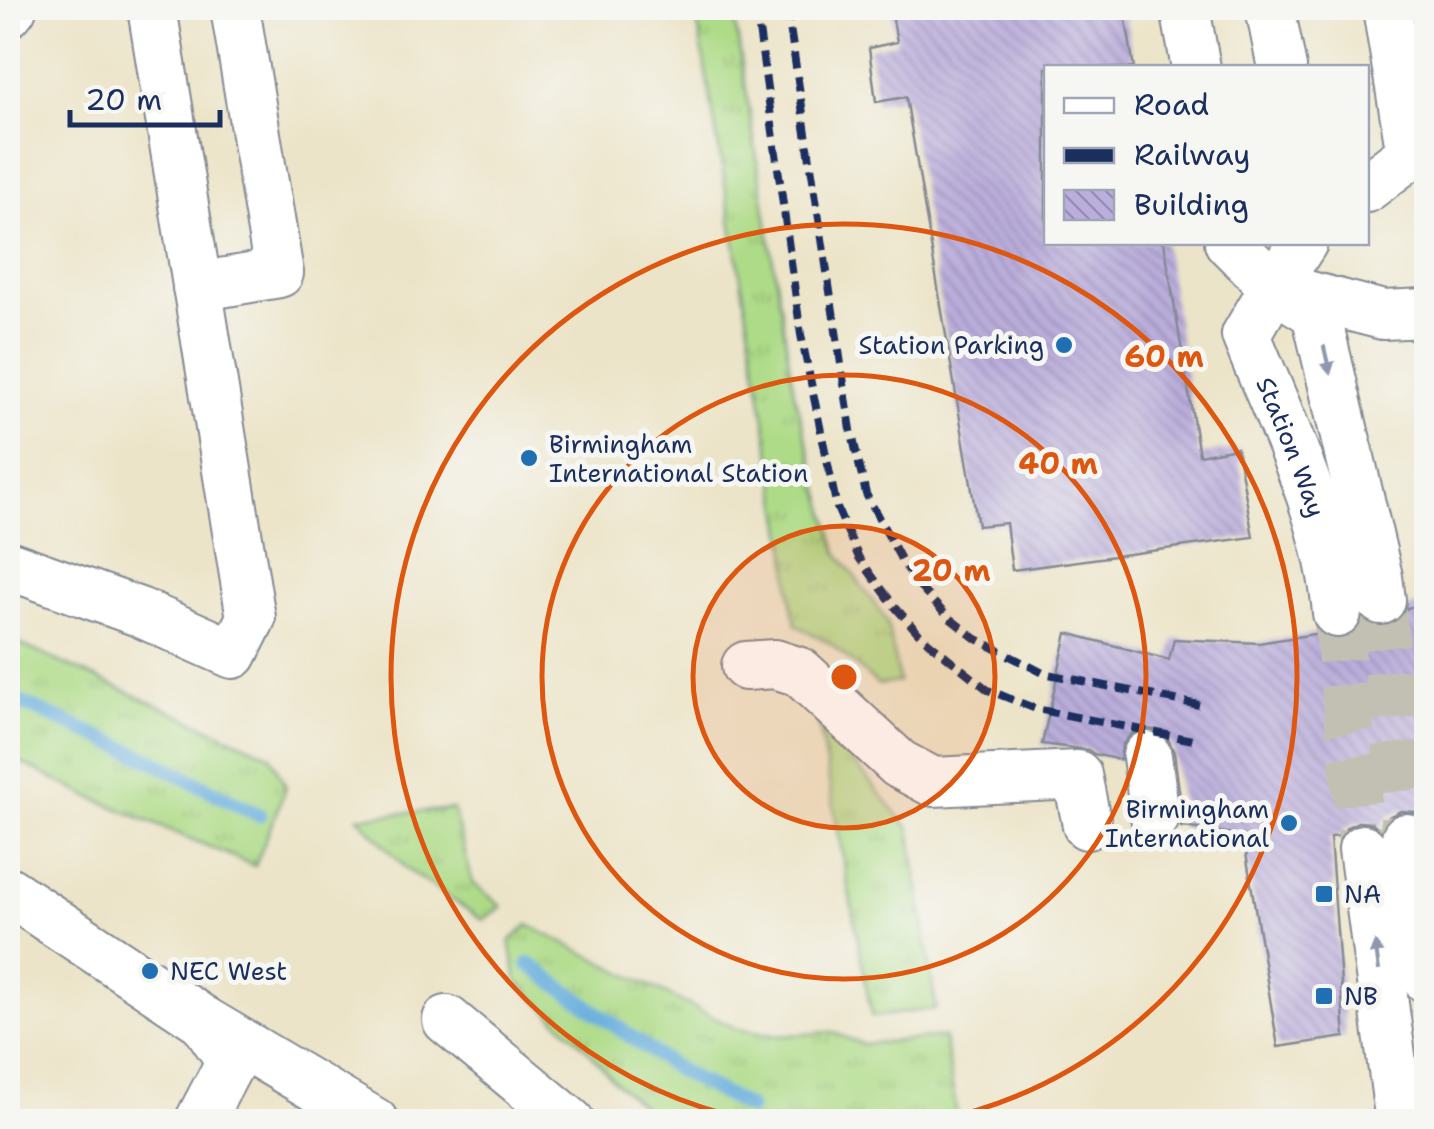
<svg xmlns="http://www.w3.org/2000/svg" width="1434" height="1129" viewBox="0 0 1434 1129" font-family="'Shantell Sans',sans-serif">
<style>
.grass{fill:url(#grass-tufts);stroke:#648572;stroke-width:2.5}
.lines{fill:none;stroke-linecap:round;stroke-linejoin:round}
.stream{stroke:#66addd;stroke-width:15}
.building{fill:url(#building-back-hatch)}
.minor-tunnel{stroke:#c2c0b3;stroke-width:48;stroke-dasharray:48 24;stroke-linecap:butt}
.minor-casing{stroke:#848a93;stroke-width:52}
.minor{stroke:#fff;stroke-width:48}
.rail{stroke:#1b2f5e;stroke-width:8;stroke-dasharray:15 8;stroke-linecap:butt}
.oneway{fill:#8d97ae}
.ring{fill:none;stroke:#de5710;stroke-width:5}
.poi-dot{fill:#1f6fb2;stroke:#f6f6f2;stroke-width:4}
.labels{text-anchor:middle;dominant-baseline:central;stroke-width:10;stroke-linejoin:round;paint-order:stroke}
.poi-label{font-size:25px;fill:#1b2f5e;stroke:#f6f6f2;text-anchor:start}
.street-label{font-size:25px;fill:#1b2f5e;stroke:#f6f6f2}
.centre{fill:#de5710;stroke:#f6f6f2;stroke-width:5}
.ring-label{font-size:30px;text-anchor:middle;font-weight:bold;fill:#de5710;stroke:#f6f6f2;stroke-width:10;stroke-linejoin:round;paint-order:stroke}
</style>
<defs>
<pattern id="grass-tufts" width="24" height="20" patternUnits="userSpaceOnUse" patternTransform="scale(2.5)"><rect width="24" height="20" fill="#aedb87"/><path d="M3 7l-1-3M5 7V3M7 7l1-3M15 17l-1-3M17 17v-4M19 17l1-3" fill="none" stroke="#95bc77"/></pattern>
<pattern id="building-back-hatch" width="6" height="6" patternUnits="userSpaceOnUse" patternTransform="scale(2.5)"><rect width="6" height="6" fill="#bbaedc"/><path d="M-1 5l2 2M0 0l6 6M5-1l2 2" fill="none" stroke="#978eb6"/></pattern>
</defs>
<rect width="100%" height="100%" fill="#f6f6f2"/>
<filter id="ink" filterUnits="userSpaceOnUse"><feTurbulence type="fractalNoise" baseFrequency=".01" numOctaves="2"/><feDisplacementMap in="SourceGraphic" scale="20" xChannelSelector="R" yChannelSelector="G"/><feConvolveMatrix kernelMatrix="1 2 1 2 8 2 1 2 1" color-interpolation-filters="sRGB"/></filter>
<filter id="wash" filterUnits="userSpaceOnUse"><feTurbulence type="fractalNoise" baseFrequency=".0048" numOctaves="4" result="noise"/><feDisplacementMap in="SourceGraphic" scale="40" xChannelSelector="R" yChannelSelector="G"/><feGaussianBlur stdDeviation="2.25" result="paint"/><feColorMatrix in="noise" values="0 0 0 0 0 0 0 0 0 0 0 0 0 0 0 0 0 1.4 0 .05"/><feComposite in="paint" operator="in"/></filter>
<g filter="url(#wash)">
<rect width="100%" height="100%" fill="#ece4c8"/>
<!-- grass -->
<g class="grass">
<path d="M695,8H733L794,393L837,552L887,621L899,682L878,685L831,644L796,625L792,606L786,544Z"/>
<path d="M8,639L270,755L286,787L255,866L86,795L8,756Z"/>
<path d="M818,720L910,829L936,1009L872,1017Z"/>
<path d="M453,809L473,883L502,907L483,920L408,870L358,817Z"/>
<path d="M528,925L737,1029L779,1036L831,1032L862,1044L944,1037L958,1121H658L612,1079L588,1050L517,981L510,941Z"/>
</g>
<g class="lines">
<!-- stream -->
<g class="stream">
<path d="M8,697L147,758L259,815"/>
<path d="M529,964L676,1069L749,1108"/>
</g>
</g>
<g id="blocks">
<!-- building -->
<g class="building">
<path d="M891,8H1124L1134,68H1046V242H1164L1199,455L1237,448L1253,537L1012,570L1006,523L978,526L906,97L876,102L869,48L897,42Z"/>
<path d="M1426,603V820L1415,812L1401,811L1388,817L1380,829L1372,823L1358,822L1347,827L1340,836L1330,837L1345,1037L1278,1047L1243,835L1181,827L1182,813L1174,752L1168,739L1157,730L1144,729L1131,734L1122,745L1120,760L1094,754L1088,750L1042,744L1067,633L1169,660L1174,639L1259,643L1320,633L1327,639L1342,640L1354,634L1363,621L1371,626L1386,627L1398,621L1407,608Z"/>
</g>
</g>
</g>
<g filter="url(#ink)">
<use href="#blocks" fill-opacity="0" stroke="#848a93" stroke-width="2.5"/>
<g class="lines">
<!-- minor-tunnel -->
<g class="minor-tunnel">
<path d="M1381,600L1406,838"/>
<path d="M1337,613L1363,849"/>
</g>
<defs>
<g id="minor">
<path d="M1185,8L1196,68"/>
<path d="M1270,8L1282,68"/>
<path d="M8,13L12,8"/>
<path d="M1366,188L1411,154L1387,8"/>
<path d="M1229,242L1274,287L1316,313L1378,577L1381,600"/>
<path id="s1" d="M1303,242L1274,287L1246,335C1282,425 1329,516 1337,613"/>
<path d="M197,287L279,273L235,8"/>
<path d="M1287,290L1383,315L1426,313"/>
<path d="M8,565L139,612L233,654L251,618L152,8"/>
<path d="M746,666L775,664L800,672L899,764L933,782L1077,775L1087,825"/>
<path d="M1147,756L1155,817"/>
<path d="M1406,838L1426,978"/>
<path d="M1363,849L1400,1122"/>
<path d="M8,891L204,1021L374,1122"/>
<path d="M447,1020L570,1122"/>
<path d="M199,1122L231,1061L204,1021"/>
</g>
</defs>
<!-- minor casing -->
<use href="#minor" class="minor-casing"/>
<!-- minor -->
<use href="#minor" class="minor"/>
<!-- rail -->
<g class="rail">
<path d="M756,8L801,335L837,508L859,558L895,607L921,636L988,690L1036,709L1193,740"/>
<path d="M787,8L851,430L866,494L903,563L924,592L948,617L975,638L1043,673L1199,705"/>
</g>
</g>
<!-- one-way arrows -->
<defs><path id="oneway-solid" d="M-6-.8H1V-3.2L6.5 0L1 3.2V.8H-6Z" transform="scale(2.5)"/></defs>
<g class="oneway">
<use href="#oneway-solid" transform="translate(1327 360) rotate(77)"/>
<use href="#oneway-solid" transform="translate(1377 956) rotate(-98)"/>
</g>
</g>
<!-- distance rings -->
<circle cx="844" cy="677" r="151" fill="#de5710" fill-opacity=".12"/>
<g class="ring">
<circle cx="844" cy="677" r="151"/>
<circle cx="844" cy="677" r="302"/>
<path d="M754 1121A453 453 0 1 1 934 1121"/>
</g>
<!-- markers -->
<g class="poi-dot">
<circle cx="1064" cy="345" r="10"/>
<circle cx="529" cy="458" r="10"/>
<circle cx="1289" cy="823" r="10"/>
<rect x="1314" y="884" width="20" height="20" rx="5"/>
<circle cx="150" cy="971" r="10"/>
<rect x="1314" y="986" width="20" height="20" rx="5"/>
</g>
<g class="labels">
<!-- poi labels -->
<g class="poi-label">
<text x="1044" y="345" text-anchor="end">Station Parking</text>
<text x="549" y="444">Birmingham<tspan x="549" dy="29">International Station</tspan></text>
<text x="1269" y="809" text-anchor="end">Birmingham<tspan x="1269" dy="29">International</tspan></text>
<text x="1344" y="894">NA</text>
<text x="170" y="971">NEC West</text>
<text x="1344" y="996">NB</text>
</g>
<!-- street labels -->
<g class="street-label">
<text stroke="none"><textPath href="#s1" startOffset="230">Station Way</textPath></text>
</g>
</g>
<circle cx="844" cy="677" r="15" class="centre"/>
<g class="ring-label">
<text x="1164" y="367">60 m</text>
<text x="1058" y="474">40 m</text>
<text x="951" y="581">20 m</text>
</g>
<!-- margin -->
<rect width="1434" height="1129" fill="none" stroke="#f6f6f2" stroke-width="40"/>
<!-- legend -->
<rect x="1044" y="65" width="325" height="180" fill="#f6f6f2" stroke="#9ea6b7" stroke-width="2.5"/>
<rect x="1064" y="98" width="50" height="15" fill="#ffffff" stroke="#9ea6b7" stroke-width="2.5"/>
<text x="1134" y="115" font-size="30" fill="#1b2f5e">Road</text>
<rect x="1064" y="148" width="50" height="15" fill="#1b2f5e" stroke="#9ea6b7" stroke-width="2.5"/>
<text x="1134" y="165" font-size="30" fill="#1b2f5e">Railway</text>
<rect x="1064" y="190" width="50" height="30" fill="url(#building-back-hatch)" stroke="#9ea6b7" stroke-width="2.5"/>
<text x="1134" y="215" font-size="30" fill="#1b2f5e">Building</text>
<!-- scale -->
<path d="M70 110v15h150v-15" fill="none" stroke="#1b2f5e" stroke-width="5"/>
<text x="85" y="110" font-size="30" fill="#1b2f5e" stroke="#f6f6f2" stroke-width="8" paint-order="stroke">20 m</text>
</svg>
